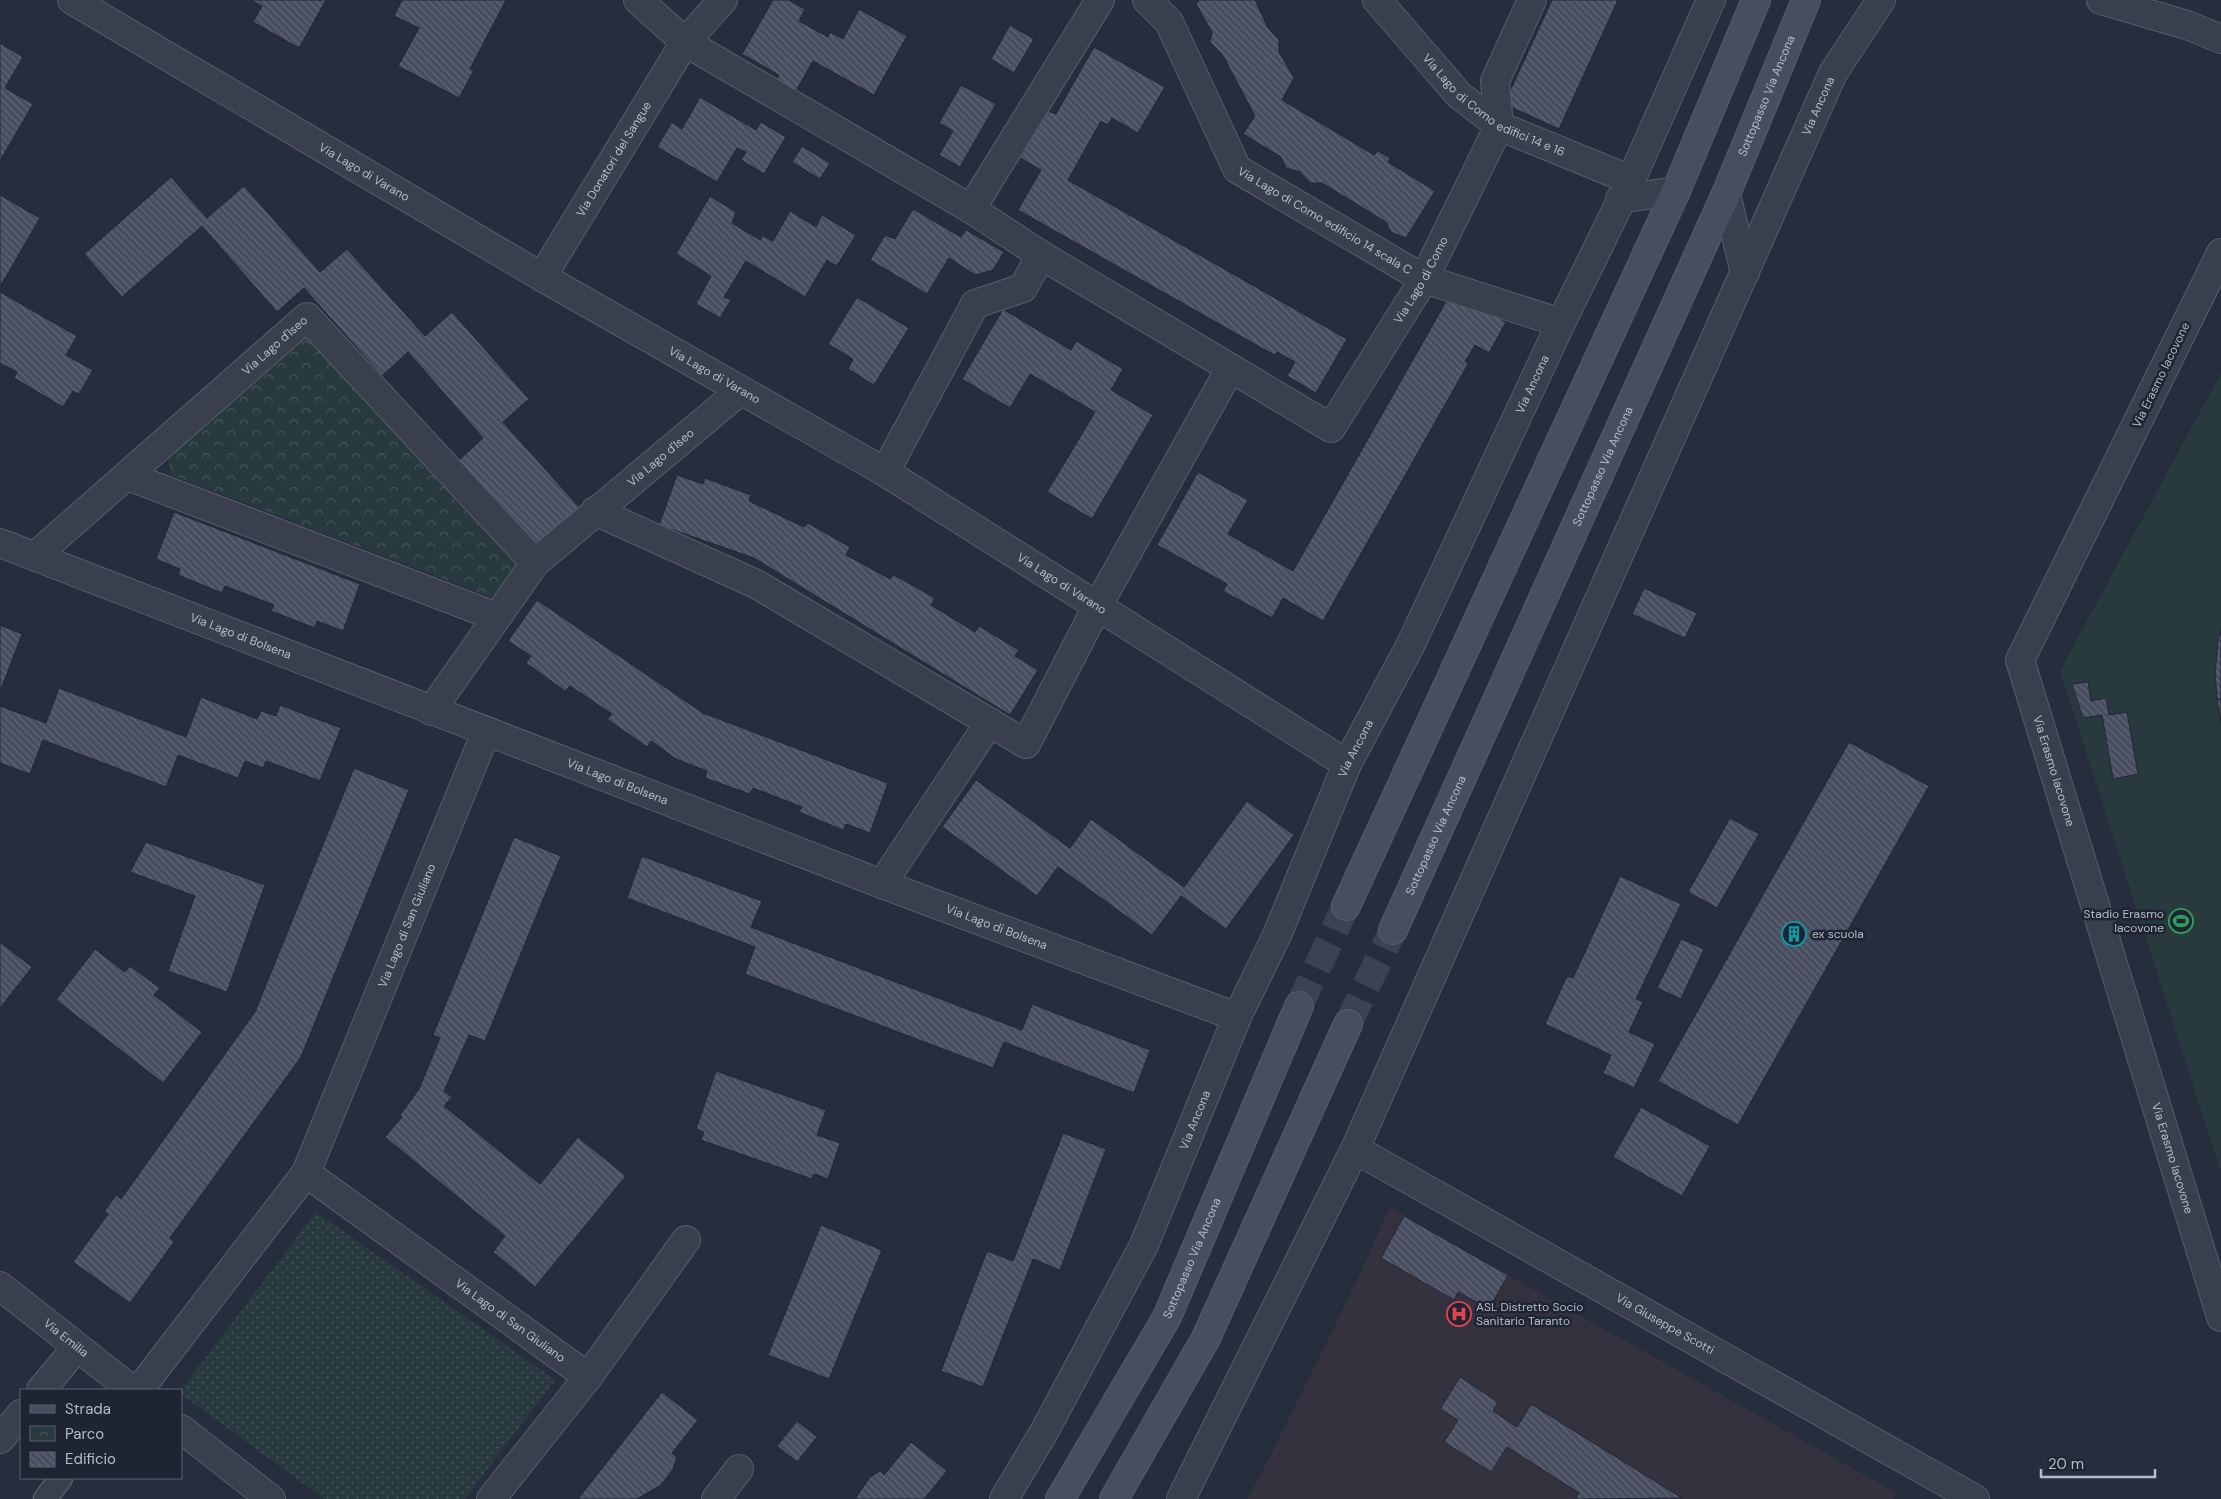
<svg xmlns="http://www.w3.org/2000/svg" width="2221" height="1499" viewBox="0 0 2221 1499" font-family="'DM Sans',sans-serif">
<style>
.medical{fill:#35323f}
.grass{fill:#293a3f}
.park{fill:url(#park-crowns)}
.garden{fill:url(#garden-dots)}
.building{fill:url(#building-back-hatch);stroke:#212634}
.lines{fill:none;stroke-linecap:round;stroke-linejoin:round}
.secondary-tunnel{stroke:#3c4252;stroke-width:28;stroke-dasharray:28 14;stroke-linecap:butt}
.lane-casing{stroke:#585d6b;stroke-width:25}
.street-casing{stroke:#585d6b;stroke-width:30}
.secondary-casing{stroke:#585d6b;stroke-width:30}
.lane{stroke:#3a3f4d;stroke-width:22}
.street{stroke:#3a3f4d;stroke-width:28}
.secondary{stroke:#484e60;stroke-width:28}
.labels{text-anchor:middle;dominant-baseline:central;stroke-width:5;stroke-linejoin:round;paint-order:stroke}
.street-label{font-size:12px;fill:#b6bbc8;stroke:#1f2432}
.poi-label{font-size:12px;fill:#b6bbc8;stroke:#1f2432;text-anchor:start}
</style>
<defs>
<pattern id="park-crowns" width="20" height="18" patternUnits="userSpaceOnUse" patternTransform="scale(1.25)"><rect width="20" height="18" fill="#293a3f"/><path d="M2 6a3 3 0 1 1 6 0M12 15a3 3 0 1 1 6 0" fill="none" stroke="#465559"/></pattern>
<pattern id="garden-dots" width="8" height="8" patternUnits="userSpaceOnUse" patternTransform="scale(1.25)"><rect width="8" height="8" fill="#293a3f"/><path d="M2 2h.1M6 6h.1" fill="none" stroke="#465559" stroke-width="1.8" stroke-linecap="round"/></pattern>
<pattern id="building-back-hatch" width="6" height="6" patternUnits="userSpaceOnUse" patternTransform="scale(1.25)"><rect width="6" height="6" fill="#484e60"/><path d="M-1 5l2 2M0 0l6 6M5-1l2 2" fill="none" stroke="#606675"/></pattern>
</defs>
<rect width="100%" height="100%" fill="#262d3d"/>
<!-- medical -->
<path class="medical" d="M1390,1207L1477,1258L1897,1493L1893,1499H1247L1273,1451L1360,1274Z"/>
<!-- grass -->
<path class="grass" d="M2221,373V1172L2060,671Z"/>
<!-- park -->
<path class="park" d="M304,336L523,566L501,601L171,475L167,455Z"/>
<!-- garden -->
<path class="garden" d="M316,1212L555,1380L465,1499H324L181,1394V1390Z"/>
<!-- building -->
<g class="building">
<path d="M251,0H326L299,48L253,22L262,6Z"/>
<path d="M402,0H506L470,69L474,70L459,98L398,66L419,28L394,16Z"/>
<path d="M773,0H788L805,9L799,21L828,37L830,32L843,39L859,9L907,36L874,95L813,61L793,96L774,85L779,75L742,54Z"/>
<path d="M1199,0H1255L1268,28L1279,40V52L1294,78L1282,100L1374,155L1378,151L1390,158L1388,162L1435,191L1406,238L1391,232L1386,222L1322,183H1310L1300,172L1286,168L1281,157L1243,134L1255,116L1222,54L1210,42L1212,32L1196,4Z"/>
<path d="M1552,0H1618L1559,129L1504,104Z"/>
<path d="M1010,25L1034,39L1014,73L991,59Z"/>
<path d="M0,43L23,57L5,88L33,104L0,161Z"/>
<path d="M1094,47L1165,87L1138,133L1112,118L1108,125L1101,121L1068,180L1347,339L1316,393L1287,376L1295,362L1277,352L1274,355L1018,210L1041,170L1020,158L1047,111L1056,114Z"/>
<path d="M961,85L996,104L960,167L939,155L953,131L939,123Z"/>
<path d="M700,97L756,130L761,122L786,137L764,174L741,160L746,152L737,148L717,182L657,147L672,122L682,129Z"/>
<path d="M802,146L830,163L820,179L792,162Z"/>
<path d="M171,177L207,218L244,186L320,272L347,249L425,336L452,312L529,399L503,422L580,508L536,547L459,460L483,438L408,352L382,376L304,288L277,312L202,226L122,297L84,254Z"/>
<path d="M0,195L40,218L0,287Z"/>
<path d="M710,196L736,212L732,223L760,240L763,236L773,241L790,211L816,227L822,215L856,235L837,266L827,260L805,297L746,261L724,297L731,300L720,318L696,304L711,276L676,254Z"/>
<path d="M913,209L961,237L966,230L1004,252L993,270L975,275L949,258L927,294L870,260L885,235L895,239Z"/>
<path d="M1452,291L1506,322L1489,353L1475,345L1465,362L1468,364L1323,621L1283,598L1272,618L1223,591L1227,584L1157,545L1198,472L1248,500L1228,534L1293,571Z"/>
<path d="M0,292L77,336L66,355L93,370L79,394L73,391L63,407L14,378L17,372L0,363Z"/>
<path d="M857,297L909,328L874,385L848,369L853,359L828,344Z"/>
<path d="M1003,309L1071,350L1076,341L1123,369L1111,390L1153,415L1092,519L1047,492L1095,412L1030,374L1010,408L962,379Z"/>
<path d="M677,475L703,484L705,478L751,495L749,501L804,527L808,523L850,547L846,555L890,579L894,575L935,598L931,605L975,632L979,626L1019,650L1015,656L1038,670L1010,715L754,558L659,525Z"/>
<path d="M174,512L360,584L343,631L317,621L315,628L271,611L274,605L225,586L222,593L178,575L180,569L156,559Z"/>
<path d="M1644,588L1697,613L1685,638L1632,614Z"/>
<path d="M537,600L703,713L888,783L870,833L846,824L843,830L799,812L802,807L753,788L750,794L705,778L707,771L676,759L651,741L647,747L607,719L612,714L570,686L565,691L526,663L531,656L508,641Z"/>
<path d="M0,625L22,634L0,692Z"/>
<path d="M2221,629V699H2217L2215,673L2218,641Z"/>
<path d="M2088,682L2091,701L2106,698L2109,715L2127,712L2138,774L2113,779L2102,715L2083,718L2072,684Z"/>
<path d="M59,688L186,737L201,697L257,719L261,711L276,716L280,705L341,728L320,781L266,761L263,768L245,761L238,778L178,755L166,787L43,740L30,774L0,763V706L46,723Z"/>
<path d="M2217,699H2221V723Z"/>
<path d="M1849,742L1929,786L1738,1125L1658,1081Z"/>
<path d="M354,768L409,790L301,1057L170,1238L174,1242L130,1303L73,1262L108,1214L104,1212L116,1195L121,1199L255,1012Z"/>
<path d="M976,780L1070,848L1091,819L1184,887L1247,801L1294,835L1226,929L1181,896L1152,935L1058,867L1037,896L942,827Z"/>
<path d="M1730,818L1759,834L1717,908L1688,892Z"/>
<path d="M514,837L561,856L485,1041L469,1035L444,1091L452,1097L444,1106L540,1184L578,1137L626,1176L535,1287L493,1252L505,1236L385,1137L402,1117L400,1115L419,1089L440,1038L433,1035Z"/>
<path d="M146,842L265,885L227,992L168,971L195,896L130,872Z"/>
<path d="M642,856L762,901L751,927L1022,1030L1032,1004L1150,1050L1134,1093L1004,1042L993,1068L745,974L755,947L627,898Z"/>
<path d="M1620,876L1681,904L1636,999L1643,1002L1629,1032L1655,1044L1634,1088L1603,1073L1611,1055L1545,1024L1567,976L1573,978Z"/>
<path d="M1681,939L1704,949L1681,999L1657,988Z"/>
<path d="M0,942L32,967L0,1008Z"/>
<path d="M95,949L125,972L130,966L160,988L154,995L202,1032L163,1083L56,1000Z"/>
<path d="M716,1071L826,1110L817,1135L840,1143L828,1179L814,1174L812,1179L701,1140L704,1132L696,1129Z"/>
<path d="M1641,1107L1710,1146L1682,1196L1613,1157Z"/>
<path d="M1063,1133L1106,1149L1060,1270L1033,1259L983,1387L941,1371L987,1251L1013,1261Z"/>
<path d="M1404,1216L1508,1275L1489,1309L1458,1292L1454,1300L1381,1258Z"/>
<path d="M821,1225L882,1250L829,1379L768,1355Z"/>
<path d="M1460,1377L1498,1402L1493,1411L1517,1427L1531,1404L1682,1498L1575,1499L1579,1493L1507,1447L1491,1472L1444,1442L1458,1420L1440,1409Z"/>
<path d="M662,1392L698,1420L672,1453L677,1457L673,1469L661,1485L637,1499H578Z"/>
<path d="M797,1421L817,1437L797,1462L777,1446Z"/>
<path d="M911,1442L947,1471L924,1499H855L870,1477L880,1471L884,1475Z"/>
</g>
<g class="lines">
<!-- secondary-tunnel -->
<g class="secondary-tunnel">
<path d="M1299,1006L1346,906"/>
<path d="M1348,1024L1393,930"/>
</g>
<defs>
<path id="lane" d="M45,1499L61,1478"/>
<g id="street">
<path id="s1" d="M72,0L542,277L885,472L1347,764"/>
<path id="s2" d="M638,0L685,42L971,209L1041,255L1331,428L1424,279L1499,126L1495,81L1532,0"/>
<path id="s3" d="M1147,0L1169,22L1237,169L1424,279L1561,323"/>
<path id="s4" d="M1377,0L1459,95L1499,126L1631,180"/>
<path d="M2101,0L2187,25L2221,39"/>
<path d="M1726,194L1745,273"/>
<path d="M1620,199L1676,191"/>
<path d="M971,209L1100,0"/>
<path id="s5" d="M2221,253L2020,660L2221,1317"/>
<path id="s6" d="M542,277L685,42L723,0"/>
<path d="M885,472L975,304L1023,288L1041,255"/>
<path d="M128,476L497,617"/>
<path d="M595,511L756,584L1026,744L1097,607L1230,369"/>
<path id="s7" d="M0,543L882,884L1237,1017"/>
<path id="s8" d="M35,556L307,317L535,563"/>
<path id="s9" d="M431,711L535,563L740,391"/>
<path d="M882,884L990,722"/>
<path id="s10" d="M1355,1149L1975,1499"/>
<path id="s11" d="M306,1173L588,1377L491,1499"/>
<path id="s12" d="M0,1286L132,1390"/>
<path d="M588,1377L686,1240"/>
<path d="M41,1390L77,1347"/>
<path id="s13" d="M139,1390L306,1173L486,732"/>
<path d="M181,1429L271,1499"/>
<path d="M0,1439L21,1414"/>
<path d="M716,1499L739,1469"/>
<path id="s14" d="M1004,1499L1044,1432L1144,1245L1237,1017L1277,935L1347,764L1410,646L1561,323L1631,180L1711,0"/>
<path id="s15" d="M1181,1499L1355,1149L1833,73L1881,0"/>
</g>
<g id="secondary">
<path d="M1346,906L1676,191L1756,0"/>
<path id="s16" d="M1393,930L1726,194L1806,0"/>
<path id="s17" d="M1060,1499L1167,1317L1299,1006"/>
<path d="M1114,1499L1206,1338L1348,1024"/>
</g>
</defs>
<!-- lane casing -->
<use href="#lane" class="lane-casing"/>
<!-- street casing -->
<use href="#street" class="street-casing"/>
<!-- secondary casing -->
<use href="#secondary" class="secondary-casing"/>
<!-- lane -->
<use href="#lane" class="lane"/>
<!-- street -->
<use href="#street" class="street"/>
<!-- secondary -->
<use href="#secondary" class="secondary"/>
</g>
<!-- icons -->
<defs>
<symbol id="stadium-ring" viewBox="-11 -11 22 22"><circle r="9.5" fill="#1f2432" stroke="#2e9e5b" stroke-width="1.5"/><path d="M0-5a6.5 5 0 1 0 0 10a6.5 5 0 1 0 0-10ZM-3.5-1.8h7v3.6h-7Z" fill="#2e9e5b"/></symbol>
<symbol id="building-ring" viewBox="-11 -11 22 22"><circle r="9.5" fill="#1f2432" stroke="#0f9aa8" stroke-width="1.5"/><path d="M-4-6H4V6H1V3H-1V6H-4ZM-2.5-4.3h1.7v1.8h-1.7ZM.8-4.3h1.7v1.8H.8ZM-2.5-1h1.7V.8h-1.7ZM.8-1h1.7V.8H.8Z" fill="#0f9aa8"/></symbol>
<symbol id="hospital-ring" viewBox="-11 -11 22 22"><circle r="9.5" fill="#1f2432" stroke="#e0444e" stroke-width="1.5"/><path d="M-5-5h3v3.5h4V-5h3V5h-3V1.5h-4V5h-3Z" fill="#e0444e"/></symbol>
</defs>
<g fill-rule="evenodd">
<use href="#stadium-ring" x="2167" y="907" width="28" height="28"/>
<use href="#building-ring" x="1780" y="920" width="28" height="28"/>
<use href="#hospital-ring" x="1445" y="1300" width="28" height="28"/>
</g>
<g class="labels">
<!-- street labels -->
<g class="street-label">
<text stroke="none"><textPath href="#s16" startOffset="914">Sottopasso Via Ancona</textPath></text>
<text stroke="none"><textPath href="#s4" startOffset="160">Via Lago di Como edifici 14 e 16</textPath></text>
<text stroke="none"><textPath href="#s15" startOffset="1532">Via Ancona</textPath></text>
<text stroke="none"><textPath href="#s6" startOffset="138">Via Donatori del Sangue</textPath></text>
<text stroke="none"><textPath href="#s1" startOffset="339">Via Lago di Varano</textPath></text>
<text stroke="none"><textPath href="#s3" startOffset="295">Via Lago di Como edificio 14 scala C</textPath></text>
<text stroke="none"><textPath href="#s2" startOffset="989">Via Lago di Como</textPath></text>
<text stroke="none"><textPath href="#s8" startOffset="319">Via Lago d'Iseo</textPath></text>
<text stroke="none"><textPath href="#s1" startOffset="744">Via Lago di Varano</textPath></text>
<text transform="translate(2161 375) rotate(-64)">Via Erasmo Iacovone</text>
<text stroke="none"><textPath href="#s14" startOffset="1235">Via Ancona</textPath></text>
<text stroke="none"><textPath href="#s9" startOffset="345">Via Lago d'Iseo</textPath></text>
<text stroke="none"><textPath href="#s16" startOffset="509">Sottopasso Via Ancona</textPath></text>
<text stroke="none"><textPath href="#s1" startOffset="1149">Via Lago di Varano</textPath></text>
<text stroke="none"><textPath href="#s7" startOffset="258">Via Lago di Bolsena</textPath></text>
<text stroke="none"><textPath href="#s14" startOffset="830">Via Ancona</textPath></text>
<text stroke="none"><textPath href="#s5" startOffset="570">Via Erasmo Iacovone</textPath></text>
<text stroke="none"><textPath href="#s7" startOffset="662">Via Lago di Bolsena</textPath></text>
<text stroke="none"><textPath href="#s16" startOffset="104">Sottopasso Via Ancona</textPath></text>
<text stroke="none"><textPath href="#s13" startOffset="541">Via Lago di San Giuliano</textPath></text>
<text stroke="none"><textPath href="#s7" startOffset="1068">Via Lago di Bolsena</textPath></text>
<text stroke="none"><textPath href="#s14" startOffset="425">Via Ancona</textPath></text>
<text stroke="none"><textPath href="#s5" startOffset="975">Via Erasmo Iacovone</textPath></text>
<text stroke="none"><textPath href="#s17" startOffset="275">Sottopasso Via Ancona</textPath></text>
<text stroke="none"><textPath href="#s11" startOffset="252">Via Lago di San Giuliano</textPath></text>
<text stroke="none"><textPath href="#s10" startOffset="356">Via Giuseppe Scotti</textPath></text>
<text stroke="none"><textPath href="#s12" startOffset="84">Via Emilia</textPath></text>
</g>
<!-- poi labels -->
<g class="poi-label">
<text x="2164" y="914" text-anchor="end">Stadio Erasmo<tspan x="2164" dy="14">Iacovone</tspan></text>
<text x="1812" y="934">ex scuola</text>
<text x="1476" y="1307">ASL Distretto Socio<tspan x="1476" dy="14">Sanitario Taranto</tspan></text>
</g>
</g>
<!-- legend -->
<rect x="20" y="1389" width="162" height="90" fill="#1f2432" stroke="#5b606e"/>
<rect x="30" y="1405" width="25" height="8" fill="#484e60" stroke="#5b606e"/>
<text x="65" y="1414" font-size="15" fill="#b6bbc8">Strada</text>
<rect x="30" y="1426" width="25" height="15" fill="url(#park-crowns)" stroke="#5b606e"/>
<text x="65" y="1439" font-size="15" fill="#b6bbc8">Parco</text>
<rect x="30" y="1452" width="25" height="15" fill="url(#building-back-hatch)" stroke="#5b606e"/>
<text x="65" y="1464" font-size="15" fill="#b6bbc8">Edificio</text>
<!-- scale -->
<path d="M2041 1469v8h114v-8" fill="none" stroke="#b6bbc8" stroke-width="2.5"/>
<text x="2048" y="1469" font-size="15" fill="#b6bbc8" stroke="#1f2432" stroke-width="4" paint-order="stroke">20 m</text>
</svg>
